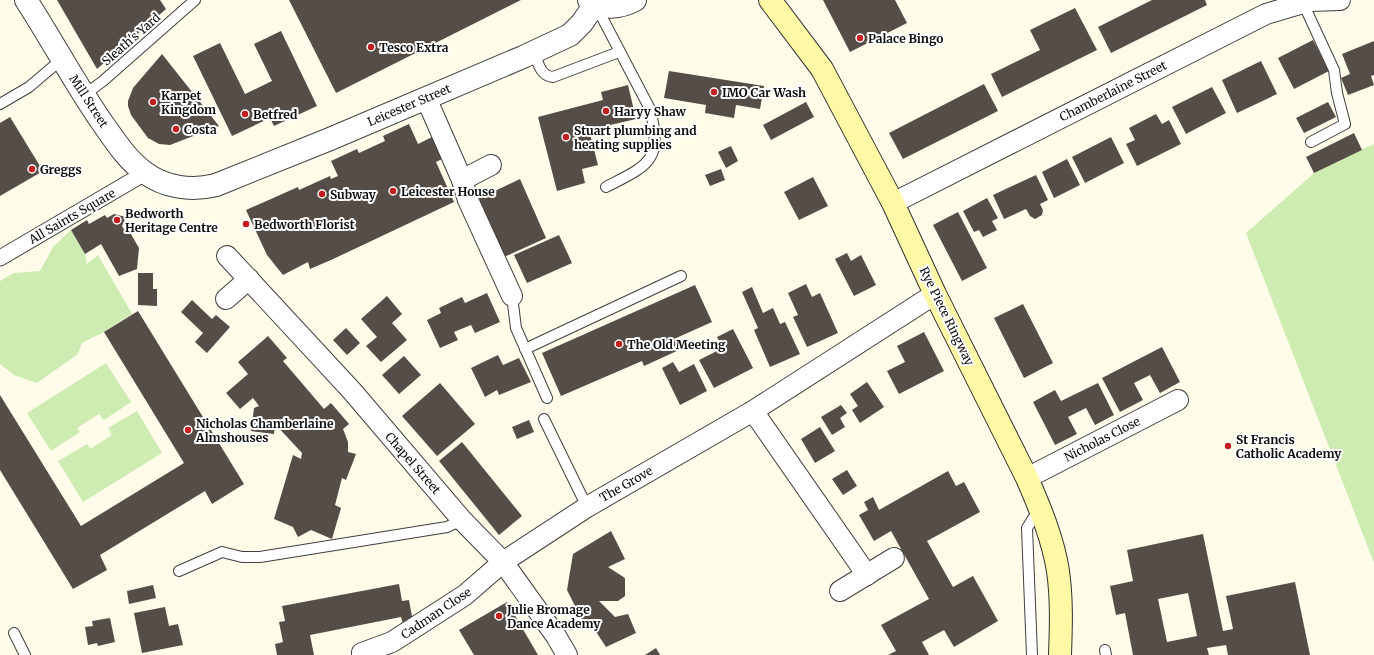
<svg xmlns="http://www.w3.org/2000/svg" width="1374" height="655" viewBox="0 0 1374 655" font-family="Merriweather,serif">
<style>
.green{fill:#ceebb2}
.building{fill:#554d47;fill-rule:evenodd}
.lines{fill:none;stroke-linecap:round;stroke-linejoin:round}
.service-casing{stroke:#3f3f3f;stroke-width:12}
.pedestrian-casing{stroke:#3f3f3f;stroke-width:17}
.minor-casing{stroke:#3f3f3f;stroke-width:22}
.tertiary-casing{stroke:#3f3f3f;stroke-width:24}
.secondary-casing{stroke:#2e2e2e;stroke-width:24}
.service{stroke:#fff;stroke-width:10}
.pedestrian{stroke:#fff;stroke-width:15}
.minor{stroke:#fff;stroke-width:20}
.tertiary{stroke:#fff;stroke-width:22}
.secondary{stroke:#fff8a5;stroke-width:22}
.poi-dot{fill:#c21d1f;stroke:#fff;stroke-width:1.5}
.labels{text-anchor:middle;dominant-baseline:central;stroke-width:4;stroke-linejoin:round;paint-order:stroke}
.poi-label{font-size:12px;font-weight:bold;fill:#0c0c0c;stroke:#fff;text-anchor:start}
.street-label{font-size:12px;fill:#0c0c0c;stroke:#fff}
</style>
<rect width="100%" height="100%" fill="#fffcea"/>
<!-- green -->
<g class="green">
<path d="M1374,144V563L1246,233L1320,168Z"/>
<path d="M71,230L85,254L87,264L98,255L132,314L104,332L82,343L78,354L37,383L14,375L0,364V281L14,273L40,271L53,247Z"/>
<path d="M106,363L131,402L104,420L99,414L77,428L80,432L51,451L27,413Z"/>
<path d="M137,411L162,453L83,502L58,461L87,444L90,449L112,435L108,428Z"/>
</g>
<!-- building -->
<g class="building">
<path d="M57,0H160L166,9L97,69Z"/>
<path d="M289,0H521L336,93Z"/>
<path d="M823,0H895L907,23L850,52Z"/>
<path d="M1152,0H1205L1207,5L1111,53L1098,27Z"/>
<path d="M1075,8L1097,50L1002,97L991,74L1040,50L1030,30Z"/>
<path d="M281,31L317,106L274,126L270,118L232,136L193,56L220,43L245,94L272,81L254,44Z"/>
<path d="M1313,40L1329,71L1294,89L1278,58Z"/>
<path d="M1374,41V75L1371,76L1374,85L1348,95L1341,78L1350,74L1342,54Z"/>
<path d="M162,54L219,126L170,145L159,144L148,138L131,115L128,106V101L133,88Z"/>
<path d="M1261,61L1277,94L1237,113L1222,80Z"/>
<path d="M669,71L764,86L760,109L736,105L734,118L705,113L706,105L664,98Z"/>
<path d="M984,84L998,111L903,159L889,133Z"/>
<path d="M628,85L636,119L589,130L598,165L582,169L585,183L557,191L538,117L603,100L601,92Z"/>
<path d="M1212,87L1226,113L1186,134L1172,107Z"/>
<path d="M806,102L814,117L771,140L763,125Z"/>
<path d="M1328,102L1336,117L1304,133L1296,118Z"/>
<path d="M1156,114L1162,124L1169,120L1181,144L1137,166L1126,144L1135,140L1129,128Z"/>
<path d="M10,117L43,171L0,196V123Z"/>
<path d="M409,124L418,144L432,137L442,159L436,162L454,202L331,260L310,269L308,262L283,275L267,255L246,210L298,187L299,190L330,176L331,179L338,176L331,161L357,149L359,153L385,141L383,136Z"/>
<path d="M1354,133L1362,150L1314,173L1306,157Z"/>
<path d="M1111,137L1124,163L1085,183L1072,157Z"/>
<path d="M731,146L738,161L726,168L718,152Z"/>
<path d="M1067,159L1080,185L1054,198L1042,172Z"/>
<path d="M721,169L725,180L710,186L705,175Z"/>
<path d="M1036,175L1048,200L1040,204L1043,210L1042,215L1035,219L1030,216L1026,209L1004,219L993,195Z"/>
<path d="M813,177L828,206L799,220L784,192Z"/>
<path d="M520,179L546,238L502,258L476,200Z"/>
<path d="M987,198L998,218L992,221L997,230L983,237L979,230L974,232L963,211Z"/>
<path d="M958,212L987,268L962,281L933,225Z"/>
<path d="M114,214L126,217L122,226L125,231L128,229L139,248L137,269L119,276L101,244L85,254L71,230L87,220L89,224L105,215L107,218Z"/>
<path d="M559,235L572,263L527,283L514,255Z"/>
<path d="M847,253L851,261L861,255L876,285L854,296L835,259Z"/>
<path d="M138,273H153V289H157V306L138,305Z"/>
<path d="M806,284L812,297L820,293L838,333L807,347L793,317L798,315L788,293Z"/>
<path d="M695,285L712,322L674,339L679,350L644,366L642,361L561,396L542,353Z"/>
<path d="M752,287L763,313L773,308L780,324L785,322L800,354L770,367L754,330L758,328L742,292Z"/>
<path d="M487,293L500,322L475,333L471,325L454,332L458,340L440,348L427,320L441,313L439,308L462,297L465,303Z"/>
<path d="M387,296L402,314L392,323L407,340L381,362L366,346L377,337L361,319Z"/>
<path d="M192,300L212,319L216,315L230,327L207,353L195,342L203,333L181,312Z"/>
<path d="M1023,304L1053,363L1024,378L994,318Z"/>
<path d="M138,311L244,484L212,504L205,491L100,555L107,570L73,589L0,470V395L81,526L184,463L104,332Z"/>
<path d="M346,328L360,343L347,355L333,340Z"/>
<path d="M733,329L753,368L714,388L699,360L723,348L717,337Z"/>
<path d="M924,332L944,371L899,394L887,371L905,362L897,346Z"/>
<path d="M268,336L287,358L283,361L324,409L331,403L349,424L343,429L348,442V452L356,454L346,480L342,478L335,505L341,508L332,539L311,530L298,537L293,527L274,519L293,455L301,459L302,453L275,424L274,434L251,431L254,408L259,406L253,398L240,409L226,393L248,374L238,362Z"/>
<path d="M1162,347L1180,382L1160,393L1150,375L1134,383L1143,400L1120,412L1102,378Z"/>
<path d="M498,355L503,365L519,358L531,382L499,395L497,390L485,397L471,368Z"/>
<path d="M404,356L421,375L399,394L382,375Z"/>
<path d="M673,362L679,372L694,364L707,391L680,405L662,368Z"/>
<path d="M867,382L884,407L860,423L852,410L858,406L850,394Z"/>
<path d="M440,383L475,424L437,456L402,416Z"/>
<path d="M1098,383L1114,415L1095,425L1086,408L1068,417L1077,434L1055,445L1033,402L1055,390L1061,401Z"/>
<path d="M841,405L847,413L840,418L845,427L832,435L821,417Z"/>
<path d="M529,420L534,432L517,439L512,427Z"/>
<path d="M820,427L835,451L815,463L801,439Z"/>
<path d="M462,442L522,516L499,535L439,461Z"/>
<path d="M847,470L857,486L843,495L832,479Z"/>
<path d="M948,471L956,486L964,482L980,512L927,541L953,587L973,576L998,621L954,647L944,630L922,642L929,655H888L896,651L881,625L929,599L891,531L874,541L859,515L868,510L864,502L873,497L879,510Z"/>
<path d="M611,531L625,559L608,567L625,578V596L618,601H599L615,617L628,614L636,633L606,647L591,624L583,622L567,590L573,554Z"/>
<path d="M1203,534L1223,631L1233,629L1226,596L1295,582L1310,655H1228L1226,645L1207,648L1209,655H1133L1125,613L1116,615L1110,586L1133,581L1127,550ZM1188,593L1197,636L1167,642L1158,599Z"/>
<path d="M399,584L402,601L409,600L413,622L403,624L401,617L310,635L314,655H277L275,644L283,642L279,622L285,621L282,606Z"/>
<path d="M153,585L156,598L129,604L127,591Z"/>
<path d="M507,602L538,655H474L459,630Z"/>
<path d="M165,607L169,626L178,624L183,645L142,653L134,613Z"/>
<path d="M110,618L115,642L98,646L97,643L88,645L85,627L93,626L92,621Z"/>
<path d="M656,648L660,655H645Z"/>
</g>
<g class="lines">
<defs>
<g id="service">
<path d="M1303,3L1334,70L1337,93L1345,124L1311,142"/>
<path d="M595,4L650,109C663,161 649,165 606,187"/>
<path d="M534,52C538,62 540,76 553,77L619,52"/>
<path d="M84,95L103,81L195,0"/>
<path d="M0,104L29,87L62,59"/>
<path d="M512,296L516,328L547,398"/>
<path d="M525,349L681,276"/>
<path d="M544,419L587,507"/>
<path d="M179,571L222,552L242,557H260L447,527L462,520"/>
<path d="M14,633L25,655"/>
<path d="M1105,650L1106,655"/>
<path d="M1032,655L1027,528L1039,509"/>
</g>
<path id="pedestrian" d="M0,258L145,173"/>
<g id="minor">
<path d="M426,98L462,180L491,165"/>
<path d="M462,180L468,200L512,296"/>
<path d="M893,203L1266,14L1310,1L1340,0"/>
<path d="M227,256L352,391L462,520L503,562L556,636L567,655"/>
<path d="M226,299L249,279"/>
<path d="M753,411L867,575"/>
<path d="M1027,478L1178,400"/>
<path d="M840,591L894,558"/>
<path d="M362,655V653L392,642L465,595L503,562L587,507L753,411L935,294"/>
</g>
<g id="tertiary">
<path d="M26,0C52,40 74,82 101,121C114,139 126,159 144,172C165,188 192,191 216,185L330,139L523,57L570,35L582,23L595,4"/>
<path d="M589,0C603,10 620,8 635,0"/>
</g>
<path id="secondary" d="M770,0L822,69L893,203L935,294L1027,478C1040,508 1053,539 1058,571C1062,599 1061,627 1060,655"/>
</defs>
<!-- service casing -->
<use href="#service" class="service-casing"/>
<!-- pedestrian casing -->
<use href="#pedestrian" class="pedestrian-casing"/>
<!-- minor casing -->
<use href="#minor" class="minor-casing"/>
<!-- tertiary casing -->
<use href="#tertiary" class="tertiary-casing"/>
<!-- secondary casing -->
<use href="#secondary" class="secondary-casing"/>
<!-- service -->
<use href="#service" class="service"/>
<!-- pedestrian -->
<use href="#pedestrian" class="pedestrian"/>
<!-- minor -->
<use href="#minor" class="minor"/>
<!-- tertiary -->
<use href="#tertiary" class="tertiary"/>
<!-- secondary -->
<use href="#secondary" class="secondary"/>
</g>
<!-- markers -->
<g class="poi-dot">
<circle cx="860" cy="38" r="4"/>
<circle cx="371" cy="47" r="4"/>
<circle cx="714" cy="92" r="4"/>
<circle cx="153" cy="102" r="4"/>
<circle cx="606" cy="111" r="4"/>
<circle cx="245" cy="114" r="4"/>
<circle cx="176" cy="129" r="4"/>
<circle cx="566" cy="137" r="4"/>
<circle cx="32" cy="169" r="4"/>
<circle cx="393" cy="191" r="4"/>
<circle cx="322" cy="194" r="4"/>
<circle cx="117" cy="220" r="4"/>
<circle cx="246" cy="224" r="4"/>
<circle cx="619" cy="344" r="4"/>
<circle cx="188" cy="430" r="4"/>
<circle cx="1228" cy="446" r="4"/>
<circle cx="499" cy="616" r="4"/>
</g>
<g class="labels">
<!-- poi labels -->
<g class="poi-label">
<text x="868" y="38">Palace Bingo</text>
<text x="379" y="47">Tesco Extra</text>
<text x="722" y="92">IMO Car Wash</text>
<text x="161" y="95">Karpet<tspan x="161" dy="14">Kingdom</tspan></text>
<text x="614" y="111">Haryy Shaw</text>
<text x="253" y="114">Betfred</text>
<text x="184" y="129">Costa</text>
<text x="574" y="130">Stuart plumbing and<tspan x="574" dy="14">heating supplies</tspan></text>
<text x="40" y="169">Greggs</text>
<text x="401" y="191">Leicester House</text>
<text x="330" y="194">Subway</text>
<text x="125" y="213">Bedworth<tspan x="125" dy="14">Heritage Centre</tspan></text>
<text x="254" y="224">Bedworth Florist</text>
<text x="627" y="344">The Old Meeting</text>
<text x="196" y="423">Nicholas Chamberlaine<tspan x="196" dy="14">Almshouses</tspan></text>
<text x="1236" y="439">St Francis<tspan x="1236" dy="14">Catholic Academy</tspan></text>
<text x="507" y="609">Julie Bromage<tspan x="507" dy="14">Dance Academy</tspan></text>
</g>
<!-- street labels -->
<g class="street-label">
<text transform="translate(131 39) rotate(-41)">Sleath's Yard</text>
<text transform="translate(1113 91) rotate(-27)">Chamberlaine Street</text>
<text transform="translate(89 101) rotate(57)">Mill Street</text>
<text transform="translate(409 105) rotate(-23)">Leicester Street</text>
<text transform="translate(72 216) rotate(-30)">All Saints Square</text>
<text transform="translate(947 316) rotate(64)">Rye Piece Ringway</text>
<text transform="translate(1102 439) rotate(-27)">Nicholas Close</text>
<text transform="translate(413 463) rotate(49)">Chapel Street</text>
<text transform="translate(626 484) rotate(-30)">The Grove</text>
<text transform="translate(436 613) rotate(-34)">Cadman Close</text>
</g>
</g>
</svg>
